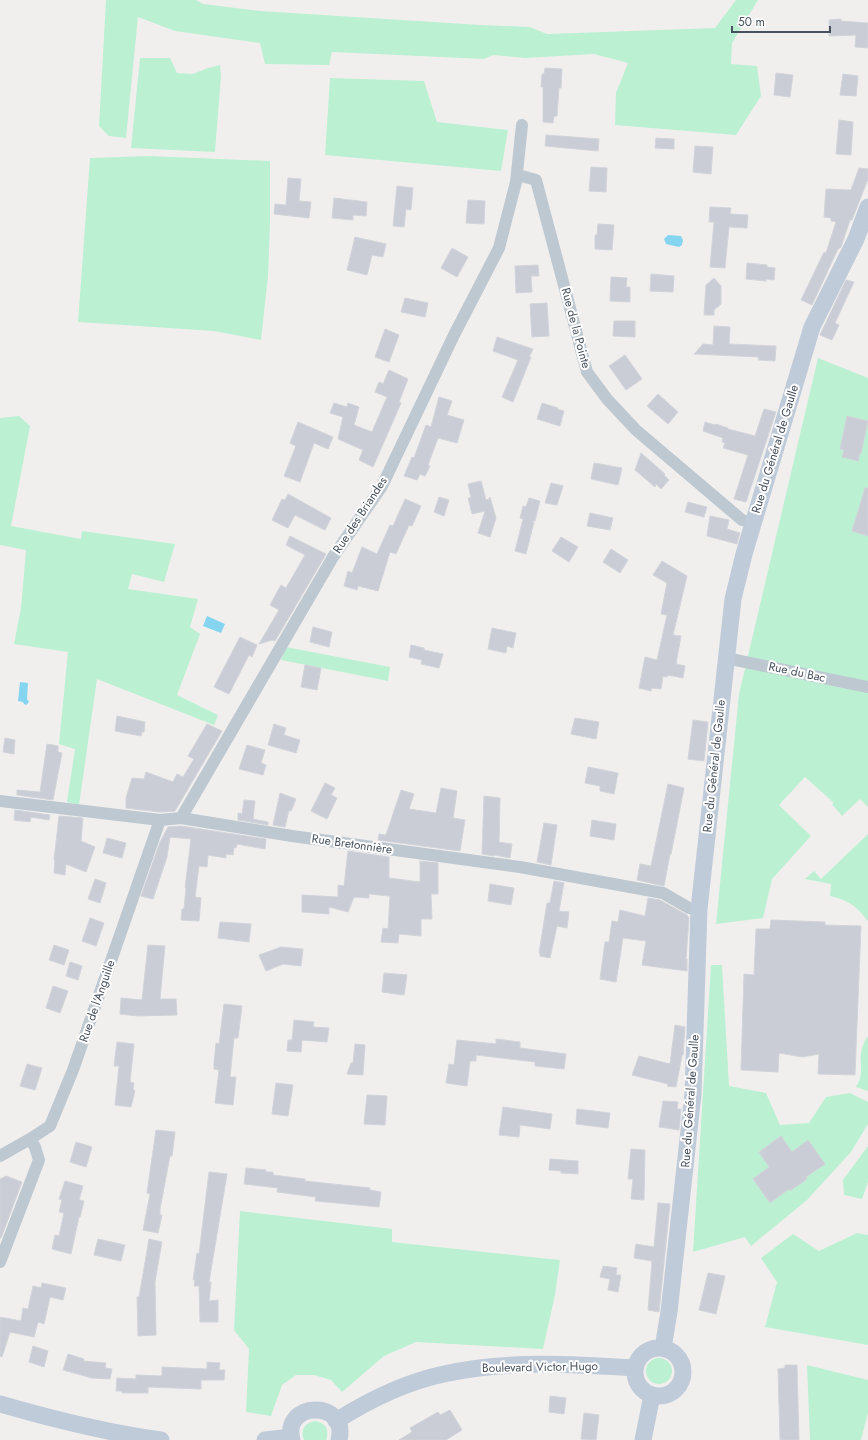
<svg xmlns="http://www.w3.org/2000/svg" width="868" height="1440" viewBox="0 0 868 1440" font-family="Jost,sans-serif">
<style>
.green{fill:#bbf1d2}
.water{fill:#85d5f0}
.building{fill:#cacdd5;stroke:#d2d4db}
.lines{fill:none;stroke-linecap:round;stroke-linejoin:round}
.street{stroke:#bec8d1;stroke-width:12}
.secondary{stroke:#c0cbd9;stroke-width:17}
.labels{text-anchor:middle;dominant-baseline:central;stroke-width:4;stroke-linejoin:round;paint-order:stroke}
.street-label{font-size:12px;fill:#46515d;stroke:#fff}
</style>
<rect width="100%" height="100%" fill="#f1efee"/>
<!-- green -->
<g class="green">
<path d="M106,0H196L203,4L260,11L481,25L530,27L547,34L715,28L736,0H758L732,43L731,64L757,66L761,96L736,135L615,125L616,93L628,63L594,54L525,58L493,55L484,59L332,52L329,65L265,64L260,43L175,31L138,17L126,138L109,136L99,126Z"/>
<path d="M140,58H170L177,73L193,74L208,68L220,65L221,76L215,152L131,148Z"/>
<path d="M330,78L424,81L437,122L508,130L501,171L325,155Z"/>
<path d="M149,156L270,161V224L268,276L261,340L214,331L78,322L90,158Z"/>
<path d="M818,358L868,378V807L860,799L842,816L832,804L834,803L805,777L779,805L811,836L772,879L763,918L716,924L739,694Z"/>
<path d="M19,416L30,426L11,526L81,539L82,531L175,544L164,582L132,574L128,589L198,599L190,627L200,634L177,695L218,715L214,725L97,679L79,805L67,802L75,749L59,744L68,652L14,644L21,608L26,550L0,545V418Z"/>
<path d="M286,647L390,667L388,681L281,660Z"/>
<path d="M868,834V921C855,905 850,901 830,896L831,884L805,879L814,871L821,879Z"/>
<path d="M711,965H722L729,1086L766,1093L780,1125L809,1123L826,1097L850,1093L868,1102V1124L851,1152L807,1200L751,1246L745,1237L693,1252Z"/>
<path d="M868,1036V1091L856,1087C868,1069 853,1057 868,1036Z"/>
<path d="M868,1146V1182L862,1199L844,1195L843,1180Z"/>
<path d="M240,1211L392,1229V1242L560,1260L555,1295L543,1349L416,1342L384,1356L342,1392L331,1380L314,1375H296L282,1385L271,1416L246,1412L249,1349L234,1330Z"/>
<path d="M857,1233L868,1235V1345L765,1327L777,1282L761,1258L793,1234L819,1251Z"/>
<circle cx="659" cy="1371" r="13"/>
<path d="M807,1365L868,1380V1413L861,1440H810Z"/>
<path d="M315,1421C325,1422 330,1430 326,1440H304C300,1431 304,1423 315,1421Z"/>
</g>
<!-- water -->
<g class="water">
<path d="M668,235L681,236L683,240L682,245L679,247L666,244L664,239Z"/>
<path d="M207,616L225,624L221,633L203,626Z"/>
<path d="M20,682L28,683L27,699L29,702L26,705L24,704L23,702L18,701Z"/>
</g>
<!-- building -->
<g class="building">
<path d="M841,19V21L868,23V48L855,47L856,35L829,36V20Z"/>
<path d="M545,68L562,69L561,88H559L557,116H554L553,123L543,122V87H541L542,74H544Z"/>
<path d="M776,73L793,75L790,97L774,95Z"/>
<path d="M843,74L858,76L856,96L840,95Z"/>
<path d="M839,120L853,122L851,155L836,154Z"/>
<path d="M546,135L599,139L598,151L545,146Z"/>
<path d="M656,138L674,139V149L655,148Z"/>
<path d="M695,146L713,147L711,174L693,172Z"/>
<path d="M591,167L607,168L606,192L589,191Z"/>
<path d="M859,168L868,169V179L852,220H850L841,247L838,249L812,305L801,300L824,252L826,253L836,222L831,221V218L824,217L826,189L851,190Z"/>
<path d="M288,178L301,179L299,201L311,202L309,218L274,214L275,204L286,205Z"/>
<path d="M397,186L413,188L411,210L406,209L404,227L393,226Z"/>
<path d="M334,198L367,202L366,216L353,215V220L332,218Z"/>
<path d="M468,200L485,201L484,224L466,223Z"/>
<path d="M710,207L731,208L730,214L748,215L747,228L729,227L725,268L710,267L714,222H709Z"/>
<path d="M598,224L614,225L612,250L595,249V235H597Z"/>
<path d="M355,237L386,244L383,257L372,255L367,275L347,270Z"/>
<path d="M452,248L468,257L457,277L441,268Z"/>
<path d="M747,263L767,265V267L775,268L774,280L766,279V281L746,279Z"/>
<path d="M538,265L539,276H531L532,292L516,293L515,266Z"/>
<path d="M651,274L674,276L673,292L650,291Z"/>
<path d="M611,277L627,278L626,287H630V302L610,301Z"/>
<path d="M714,278L721,286V304L714,310V315H704L706,285Z"/>
<path d="M846,280L854,282L835,323L839,325L832,340L820,335Z"/>
<path d="M405,298L428,303L425,317L401,312Z"/>
<path d="M547,303L549,336L532,337L530,304Z"/>
<path d="M614,321H635V337L613,336Z"/>
<path d="M714,326L730,327L729,344L776,346L775,361L758,360L759,357L694,354L703,344L713,345Z"/>
<path d="M385,329L399,335L389,362L375,357Z"/>
<path d="M497,337L533,349L529,357H531L513,402L502,397L518,360L493,351Z"/>
<path d="M625,355L642,379L626,390L609,366Z"/>
<path d="M389,370L408,379L399,402L401,403L373,467L359,460L363,450L338,439L343,417L330,413L334,403L347,407L348,403L359,407L354,425L372,432L387,397L375,392L379,382L383,384Z"/>
<path d="M658,394L678,412L668,424L647,406Z"/>
<path d="M439,397L452,401L447,415L464,420L457,443L438,438L428,465L430,466L425,476L420,474L417,480L404,476L412,457L414,458L426,425L431,427Z"/>
<path d="M542,403L558,408L557,409L564,411L560,426L537,419Z"/>
<path d="M764,409L776,412L746,502L734,499L748,455L723,448L725,443L722,442L723,438L703,431L705,422L715,425L716,424L728,428V429L755,436Z"/>
<path d="M847,416L868,421L861,454L860,453L858,461L842,457L844,450L840,449Z"/>
<path d="M298,422L333,437L328,449L314,443L300,482L284,476L296,446L290,443Z"/>
<path d="M641,453L665,474L664,475L669,480L661,489L656,484L655,487L635,470Z"/>
<path d="M594,463L622,468L618,485L591,479Z"/>
<path d="M481,481L486,500L489,499L490,497L496,518L490,537L478,533L485,511L472,514L468,498H471L468,484Z"/>
<path d="M551,483L563,486L557,505L545,503Z"/>
<path d="M865,488H868V536L852,531Z"/>
<path d="M288,494L331,518L325,530L295,515L288,528L272,520L282,499L285,500Z"/>
<path d="M439,497L449,500L444,516L434,512Z"/>
<path d="M529,498L540,501L535,521H532L534,522L526,554L515,551L523,519L520,518L523,506L526,507Z"/>
<path d="M405,499L421,506L412,526L409,525L396,554L390,552L378,591L358,586L357,590L344,586L348,571L352,573L362,547L377,554L390,525L393,526Z"/>
<path d="M688,502L707,507L704,517L685,512Z"/>
<path d="M590,513L613,518L610,530L587,526Z"/>
<path d="M710,516L729,520L727,529L740,533L737,544L707,536Z"/>
<path d="M290,536L326,554L275,641L272,640L259,644L279,610L270,605L281,585L286,588L305,555L286,545Z"/>
<path d="M561,537L578,547L569,562L552,551Z"/>
<path d="M611,549L628,560L620,573L603,562Z"/>
<path d="M662,561L687,576L673,635L681,636L676,664L685,666L683,678L668,675L667,677L663,676L661,689L652,688L651,691L639,688L645,657L657,660L667,615L661,614L667,583L653,575Z"/>
<path d="M313,627L332,632L329,647L310,642Z"/>
<path d="M492,628L516,633L513,648L507,646L506,653L488,649Z"/>
<path d="M240,637L257,645L252,657L249,655L229,694L214,687Z"/>
<path d="M411,645L424,648V650L443,654L439,668L421,664L422,660L409,657Z"/>
<path d="M305,665L321,668L317,690L301,687Z"/>
<path d="M117,716L145,722L144,732H142L141,736L115,731Z"/>
<path d="M575,718L599,722L596,739L571,734Z"/>
<path d="M693,720L708,722L704,761L688,759Z"/>
<path d="M207,724L222,731L175,811L160,812L126,808V798L132,778L144,779L146,772L173,782L177,774L183,777L194,759L188,756Z"/>
<path d="M274,724L286,728L284,735L300,740L296,753L268,745Z"/>
<path d="M5,738L15,740L14,754L3,752Z"/>
<path d="M47,744L58,746V752L62,753L53,800L17,795V790L40,792Z"/>
<path d="M247,745L265,750L261,763L266,765L263,775L239,769Z"/>
<path d="M588,767L618,773L614,794L600,791V786L585,783Z"/>
<path d="M325,783L335,788L331,795L337,798L327,819L311,811Z"/>
<path d="M668,784L684,788L671,854H670L664,886L637,880L640,864L651,866Z"/>
<path d="M441,788L457,791L453,818L465,820L460,851L378,840L379,834L386,835L401,790L414,794L409,809L436,813Z"/>
<path d="M280,793L296,799L291,811L289,810L285,827L273,825Z"/>
<path d="M484,796L500,798L499,842L512,844L510,858L494,855V856L482,854Z"/>
<path d="M244,800L255,801L253,819L268,822V825L238,820V813L242,814Z"/>
<path d="M15,810L50,815L49,820L31,817L30,822L14,820Z"/>
<path d="M59,816L83,818L81,841L95,847L86,872L66,864L65,875L54,873L55,860H54Z"/>
<path d="M592,820L616,824L614,840L590,836Z"/>
<path d="M544,823L557,825L551,865L537,862Z"/>
<path d="M181,826L266,839L265,849L237,844L236,848L234,847L233,855L226,854V858L208,855L207,867L199,866L195,897L201,898L199,921L181,920L182,909H184L186,888H185L191,839L170,837L167,857L153,899L141,896L160,842L168,827Z"/>
<path d="M107,838L126,843L122,858L103,853Z"/>
<path d="M348,851L389,857V878L420,882V861L438,863V894H431L432,919H421V936L399,934L398,943L381,942L383,928L388,929L390,896L369,894V898L354,897L348,912L329,907V914L302,912V895L338,897V885L344,886Z"/>
<path d="M95,879L106,883L100,903L88,899Z"/>
<path d="M554,881L564,883L559,911L569,912L567,928L557,926L550,958L540,956V953H539L547,903H550Z"/>
<path d="M490,884L514,888L511,905L488,901Z"/>
<path d="M648,898L660,900L687,915L689,918L686,959H687V971L642,965L646,941L623,938L616,982L600,979L605,942H609L612,921L618,922L620,910L645,916Z"/>
<path d="M90,918L104,923L96,946L82,941Z"/>
<path d="M771,920L825,922V925L861,926L855,1075L818,1074L819,1054L802,1057L779,1053L778,1072L741,1070L744,974L754,975L756,929H770Z"/>
<path d="M220,922L251,924L249,942L218,938Z"/>
<path d="M54,945L69,950L64,965L49,960Z"/>
<path d="M148,945L165,946L160,999H176L177,1015L138,1016L120,1014L121,998L142,1000Z"/>
<path d="M281,947L303,949L301,966L283,964L266,971L259,955Z"/>
<path d="M70,962L82,966L78,980L66,976Z"/>
<path d="M384,973L407,975L404,995L382,992Z"/>
<path d="M53,986L68,991L60,1013L46,1008Z"/>
<path d="M224,1004L242,1006L238,1038H234L230,1077H236L233,1105L215,1103L219,1070L214,1069V1063L216,1043L219,1044Z"/>
<path d="M294,1020L314,1022L313,1027L329,1028L327,1042L302,1040L301,1052L287,1051L288,1040H292Z"/>
<path d="M675,1025L685,1027L683,1055H682L676,1087L667,1086L668,1084L632,1075L639,1056L670,1064Z"/>
<path d="M496,1039L520,1042V1048L566,1054L564,1069L535,1066V1062L476,1055V1061H470L467,1086L446,1083L449,1064L454,1065L457,1040L496,1044Z"/>
<path d="M117,1042L134,1044L130,1082L134,1083L133,1089L135,1091L131,1107L115,1105L119,1066H114Z"/>
<path d="M355,1044L365,1045L363,1075L347,1074L351,1063H353Z"/>
<path d="M27,1064L42,1068L35,1090L20,1086Z"/>
<path d="M276,1083L293,1085L288,1116L272,1114Z"/>
<path d="M367,1095L387,1096L385,1125L364,1124Z"/>
<path d="M663,1101L678,1102L677,1109H681L679,1130L659,1127Z"/>
<path d="M503,1107L552,1114L550,1129L520,1125L519,1137L499,1135Z"/>
<path d="M577,1109L610,1113L608,1128L576,1124Z"/>
<path d="M156,1130L175,1132L172,1156H170L160,1209V1215H162L158,1233L143,1230L150,1194L147,1193Z"/>
<path d="M781,1136L792,1152L808,1140L825,1164L806,1177L807,1179L790,1191L789,1189L770,1203L753,1179L769,1167L759,1152Z"/>
<path d="M76,1142L92,1147L86,1167L70,1162Z"/>
<path d="M631,1149L645,1150L644,1200L631,1199L633,1179H628Z"/>
<path d="M550,1159L578,1161V1174L561,1173V1171L549,1170Z"/>
<path d="M246,1168L266,1170V1172H273V1175L305,1179V1181L370,1188V1190L381,1192L379,1207L315,1201L316,1197L277,1192L278,1188L244,1184Z"/>
<path d="M209,1172L227,1174L209,1282H211L209,1301L218,1300V1322H200L199,1286H194L195,1280H193L197,1253L199,1254Z"/>
<path d="M6,1176L22,1182L1,1238H0V1179Z"/>
<path d="M65,1181L83,1186L79,1200L84,1201L80,1217H79L71,1254L52,1249L55,1235L59,1236L64,1213L59,1212L62,1200L59,1199Z"/>
<path d="M658,1203L670,1204L659,1312L648,1310L652,1261L634,1258L636,1244L654,1247Z"/>
<path d="M98,1239L125,1245L121,1261L94,1255Z"/>
<path d="M149,1239L162,1242L155,1282L156,1335L138,1336L137,1297H139Z"/>
<path d="M603,1266L617,1268L616,1275H621L618,1292L608,1290L610,1279L600,1277Z"/>
<path d="M708,1273L725,1276L716,1314L699,1310Z"/>
<path d="M42,1283L66,1288L63,1300L50,1297L44,1324L38,1322L34,1337L10,1332L2,1357L0,1356V1317L21,1321L23,1308L28,1309L33,1286L41,1288Z"/>
<path d="M33,1346L48,1351L44,1367L29,1362Z"/>
<path d="M68,1354L84,1359L83,1361L106,1363L105,1368L112,1369L110,1379L92,1378L63,1370Z"/>
<path d="M207,1362L220,1363L219,1370H225L224,1380H201V1389L148,1387V1393H122V1391H116L117,1378L136,1379V1375L162,1376V1367L207,1369Z"/>
<path d="M785,1365H797L799,1440H780L778,1369L785,1368Z"/>
<path d="M550,1396L566,1398L564,1414L549,1412Z"/>
<path d="M450,1410L462,1430L446,1440H399L412,1432L410,1428L438,1412L440,1415Z"/>
<path d="M584,1413L599,1415L596,1440L581,1439Z"/>
</g>
<g class="lines">
<!-- street -->
<g class="street">
<path d="M518,175L536,180L587,372L607,399L636,430L742,520L753,523"/>
<path d="M726,658L868,687"/>
<path d="M0,801L160,820L181,818L292,836L520,867L663,893L689,908L699,909"/>
<path d="M181,818L333,557L382,486L454,335L499,248L516,182L522,125"/>
<path d="M0,1156L30,1139L50,1126L73,1070L160,820"/>
<path d="M0,1262L39,1160L35,1147L30,1139"/>
</g>
<!-- secondary -->
<g class="secondary">
<path d="M663,1348L669,1312L693,1094L699,909L733,599L744,554L812,327L856,239L868,207"/>
<circle cx="659" cy="1372" r="24"/>
<path d="M0,1404C52,1419 107,1433 161,1440"/>
<path d="M336,1421C369,1400 406,1382 444,1374C506,1360 572,1364 635,1368"/>
<path d="M265,1440L291,1437"/>
<path d="M292,1440C281,1401 349,1399 339,1440"/>
<path d="M643,1440L652,1395"/>
</g>
</g>
<g class="labels">
<!-- street labels -->
<g class="street-label">
<text transform="translate(576 328) rotate(75)">Rue de la Pointe</text>
<text transform="translate(775 449) rotate(-73)">Rue du Général de Gaulle</text>
<text transform="translate(360 515) rotate(-57)">Rue des Briandes</text>
<text transform="translate(797 672) rotate(12)">Rue du Bac</text>
<text transform="translate(714 766) rotate(-84)">Rue du Général de Gaulle</text>
<text transform="translate(352 844) rotate(8)">Rue Bretonnière</text>
<text transform="translate(97 1001) rotate(-71)">Rue de l'Anguille</text>
<text transform="translate(690 1101) rotate(-86)">Rue du Général de Gaulle</text>
<text transform="translate(540 1367) rotate(-1)">Boulevard Victor Hugo</text>
</g>
</g>
<!-- scale -->
<path d="M732 26v6h98v-6" fill="none" stroke="#46515d" stroke-width="2"/>
<text x="738" y="26" font-size="12" fill="#46515d" stroke="#ffffff" stroke-width="3" paint-order="stroke">50 m</text>
</svg>
